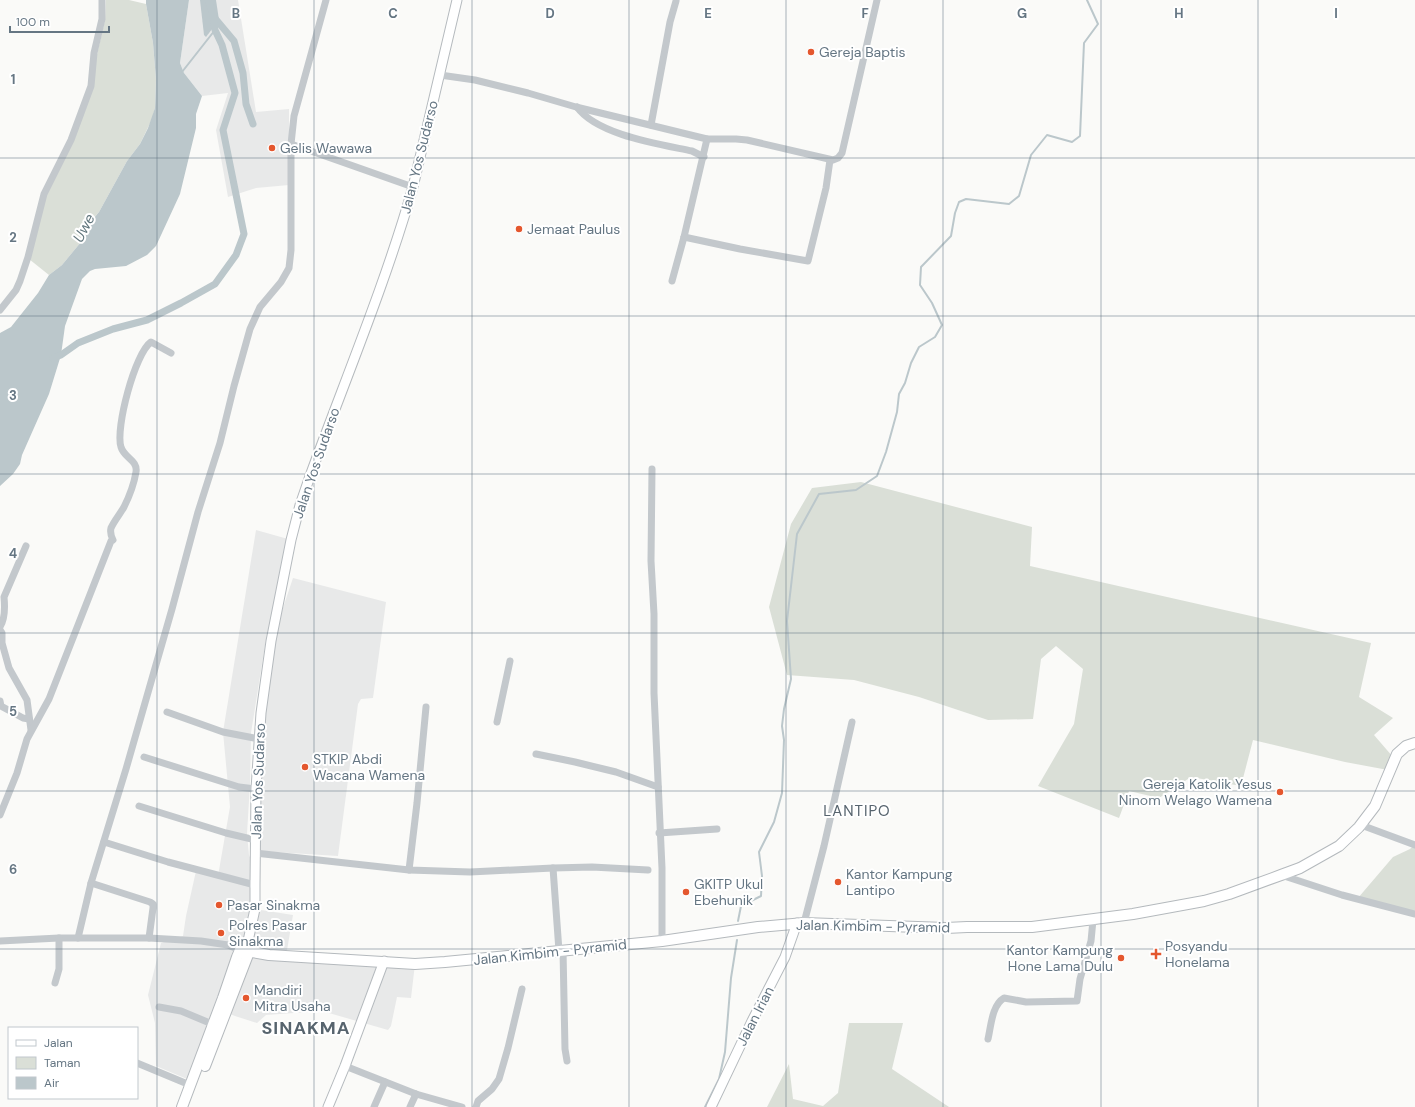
<svg xmlns="http://www.w3.org/2000/svg" width="1415" height="1107" viewBox="0 0 1415 1107" font-family="'DM Sans',sans-serif">
<style>
.built{fill:#e8e9e9}
.green{fill:#dadfd7}
.water{fill:#bbc7cb}
.lines{fill:none;stroke-linecap:round;stroke-linejoin:round}
.stream{stroke:#bbc7cb;stroke-width:2}
.canal{stroke:#bbc7cb;stroke-width:7}
.major-casing{stroke:#b5babe;stroke-width:11}
.highway-casing{stroke:#b4b9bd;stroke-width:12}
.minor{stroke:#c3c8cc;stroke-width:7}
.major{stroke:#fff;stroke-width:9}
.highway{stroke:#fff;stroke-width:10}
.grid{fill:none;stroke:#657683;stroke-width:1;stroke-opacity:0.55}
.poi-dot{fill:#e4572e;stroke:#fff;stroke-width:1.5}
.labels{text-anchor:middle;dominant-baseline:central;stroke-width:4;stroke-linejoin:round;paint-order:stroke}
.poi-label{font-size:14px;fill:#657683;stroke:#fff;text-anchor:start}
.street-label{font-size:14px;fill:#657683;stroke:#fff}
.water-label{font-size:15px;font-style:italic;fill:#60757c;stroke:#fff}
.neighbourhood-label{font-size:15px;letter-spacing:1px;fill:#57646e;stroke:#fff}
.district-label{font-size:18px;font-weight:bold;letter-spacing:1px;fill:#57646e;stroke:#fff}
.grid-label{font-size:13px;text-anchor:middle;font-weight:bold;fill:#657683;stroke:#fff;stroke-width:4;stroke-linejoin:round;paint-order:stroke}
</style>
<rect width="100%" height="100%" fill="#fafaf8"/>
<!-- built -->
<g class="built">
<path d="M189,0H238L256,112L289,109V185L256,188L228,197L216,130L228,93L202,96L184,73L180,63Z"/>
<path d="M256,530L288,539L266,639L251,733L250,784L247,834L249,855L256,874L261,910L293,915L286,956L415,964L411,998L397,997L391,1026L388,1030L322,1011L266,1015L257,1023L235,1016L217,1009L187,1079L156,1066L155,1023L148,995L161,943L183,936L186,916L196,871L218,876L230,807L223,732Z"/>
<path d="M293,578L386,602L373,698L361,699L358,704L338,856L258,851L262,720L278,623Z"/>
</g>
<!-- green -->
<g class="green">
<path d="M106,0H129L146,4L153,43L156,80L155,108L152,119L140,144L127,161L99,212L84,229L81,242L62,265L49,275L29,259L41,205L89,89L105,20Z"/>
<path d="M861,482L1032,527L1030,566L1371,643L1359,697L1393,718L1374,735L1393,757L1388,770L1345,762L1253,740L1241,786L1191,777L1159,798L1129,791L1119,818L1038,786L1074,724L1083,669L1056,646L1041,659L1033,719L988,720L919,697L854,680L787,675L769,607L791,524L812,488Z"/>
<path d="M1415,844V911L1358,898L1393,857L1410,849Z"/>
<path d="M849,1023H903L892,1069L949,1107H767L789,1064L793,1099L823,1106L838,1093Z"/>
</g>
<!-- water -->
<g class="water">
<path d="M146,0H189L180,63L184,73L202,96L196,114V128L180,194L156,246L147,255L126,266L95,269L90,271L82,279L65,326L61,355L49,394L22,455L20,464L13,474L0,486V333L11,327L38,293L49,275L62,265L81,242L84,230L99,212L127,161L140,144L148,128L155,108L156,80L153,43L146,4Z"/>
<path d="M200,0H216L219,20L206,37L204,35Z"/>
</g>
<g class="lines">
<!-- stream -->
<g class="stream">
<path d="M182,72L215,30"/>
<path d="M738,921L741,906L761,896L762,876L759,852L774,822L782,793L784,740L782,726L784,709L791,679L787,621L797,534L819,494L856,490L877,476L886,452L897,412L899,394L905,383L911,363L919,347L935,337L942,325L932,303L920,285L921,267L951,236L955,213L959,202L966,199L1009,204L1019,196L1031,155L1047,135L1072,142L1080,136L1084,43L1098,24L1087,0"/>
<path d="M705,1107L719,1079L725,1052L731,978L737,940"/>
</g>
<!-- canal -->
<g class="canal">
<path d="M213,16L234,41L243,73L246,104L253,124"/>
<path d="M53,358L61,355L78,343L113,329L147,320L181,303L215,284L236,255L244,234L223,130L235,93L222,45L215,30L213,15L208,0"/>
</g>
<defs>
<g id="major">
<path d="M248,941L255,909V885L256,789L261,713L271,641L291,540L300,505L310,476C345,380 385,285 413,187L457,0"/>
<path d="M328,1107L345,1066L384,961"/>
<path d="M711,1107L752,1021L785,957L797,923"/>
</g>
<g id="highway">
<path d="M240,950L269,955L415,964L445,962L662,941L758,927L804,923L946,928L967,927H1032L1133,914L1204,901L1229,894L1281,875L1300,868L1339,846L1359,827L1375,806L1397,754L1406,746L1415,743"/>
<path d="M205,1066L249,952V947"/>
<path d="M182,1107L223,998L237,957L240,950L248,941"/>
</g>
</defs>
<!-- major casing -->
<use href="#major" class="major-casing"/>
<!-- highway casing -->
<use href="#highway" class="highway-casing"/>
<!-- minor -->
<g class="minor">
<path d="M440,75L475,80L528,93L576,107L707,139H736L747,140L833,160L838,158L842,153L877,0"/>
<path d="M577,107C597,135 659,144 692,151L704,157"/>
<path d="M651,125L670,22L676,1"/>
<path d="M291,144L413,187"/>
<path d="M684,237L740,249L808,261L826,188L830,160"/>
<path d="M672,281L684,237L707,139"/>
<path d="M0,310L16,290L20,281L28,257L44,194L71,140L91,86L94,53L102,19V0"/>
<path d="M652,469L651,561L654,614V693L662,868V941"/>
<path d="M0,627C5,619 5,607 4,597L26,546"/>
<path d="M0,630L2,633V643L9,668L27,700L31,730"/>
<path d="M0,701L1,706L23,718L29,719"/>
<path d="M167,712L223,732L259,739"/>
<path d="M497,722L510,661"/>
<path d="M536,754L575,762L616,772L658,787"/>
<path d="M144,757L239,787L256,789"/>
<path d="M139,806L226,833L256,840"/>
<path d="M0,815L17,773L27,739L49,699L111,541L113,540C111,536 110,532 111,528C114,521 120,514 124,507C129,497 134,484 136,472C138,460 124,458 121,447C115,429 135,353 151,342L171,353"/>
<path d="M1361,825L1415,845"/>
<path d="M659,833L717,829"/>
<path d="M104,842L168,862L255,885"/>
<path d="M255,853L409,870L470,872L553,868L592,867L648,870"/>
<path d="M553,868L559,951"/>
<path d="M409,870L417,803L426,707"/>
<path d="M1281,875L1342,895L1415,914"/>
<path d="M91,883L150,902L153,904V908L149,938"/>
<path d="M804,923L824,846L852,722"/>
<path d="M78,938L91,883L126,769L172,609L198,512L220,443L234,386L250,329L260,307L281,282L289,268L291,250V144L294,116L326,0"/>
<path d="M0,941L59,938H149L201,941L228,945L240,950"/>
<path d="M563,950L565,1049L567,1061"/>
<path d="M55,983L59,969V938"/>
<path d="M159,1007L181,1011L217,1026"/>
<path d="M988,1039C991,1026 992,1005 1004,998L1026,1002L1077,1001L1080,979L1091,941L1093,920"/>
<path d="M137,1063L190,1085"/>
<path d="M345,1066L416,1094L462,1107"/>
<path d="M374,1107L385,1082"/>
<path d="M410,1107L416,1094"/>
<path d="M476,1107L478,1101L492,1089L499,1079L508,1048L522,989"/>
</g>
<!-- major -->
<use href="#major" class="major"/>
<!-- highway -->
<use href="#highway" class="highway"/>
</g>
<!-- grid -->
<path class="grid" d="M157,0V1107M314,0V1107M472,0V1107M629,0V1107M786,0V1107M943,0V1107M1101,0V1107M1258,0V1107M0,158H1415M0,316H1415M0,474H1415M0,633H1415M0,791H1415M0,949H1415"/>
<!-- markers -->
<g class="poi-dot">
<circle cx="811" cy="52" r="4"/>
<circle cx="272" cy="148" r="4"/>
<circle cx="519" cy="229" r="4"/>
<circle cx="305" cy="767" r="4"/>
<circle cx="1280" cy="792" r="4"/>
<circle cx="838" cy="882" r="4"/>
<circle cx="686" cy="892" r="4"/>
<circle cx="219" cy="905" r="4"/>
<circle cx="221" cy="933" r="4"/>
<path d="M1154 948h4v4h4v4h-4v4h-4v-4h-4v-4h4z"/>
<circle cx="1121" cy="958" r="4"/>
<circle cx="246" cy="998" r="4"/>
</g>
<g class="labels">
<!-- poi labels -->
<g class="poi-label">
<text x="819" y="52">Gereja Baptis</text>
<text x="280" y="148">Gelis Wawawa</text>
<text x="527" y="229">Jemaat Paulus</text>
<text x="313" y="759">STKIP Abdi<tspan x="313" dy="16">Wacana Wamena</tspan></text>
<text x="1272" y="784" text-anchor="end">Gereja Katolik Yesus<tspan x="1272" dy="16">Ninom Welago Wamena</tspan></text>
<text x="846" y="874">Kantor Kampung<tspan x="846" dy="16">Lantipo</tspan></text>
<text x="694" y="884">GKITP Ukul<tspan x="694" dy="16">Ebehunik</tspan></text>
<text x="227" y="905">Pasar Sinakma</text>
<text x="229" y="925">Polres Pasar<tspan x="229" dy="16">Sinakma</tspan></text>
<text x="1165" y="946">Posyandu<tspan x="1165" dy="16">Honelama</tspan></text>
<text x="1113" y="950" text-anchor="end">Kantor Kampung<tspan x="1113" dy="16">Hone Lama Dulu</tspan></text>
<text x="254" y="990">Mandiri<tspan x="254" dy="16">Mitra Usaha</tspan></text>
</g>
<!-- street labels -->
<g class="street-label">
<text transform="translate(419 157) rotate(-76)">Jalan Yos Sudarso</text>
<text transform="translate(316 463) rotate(-71)">Jalan Yos Sudarso</text>
<text transform="translate(258 781) rotate(-88)">Jalan Yos Sudarso</text>
<text transform="translate(873 926) rotate(1)">Jalan Kimbim - Pyramid</text>
<text transform="translate(550 952) rotate(-6)">Jalan Kimbim - Pyramid</text>
<text transform="translate(755 1016) rotate(-63)">Jalan Irian</text>
</g>
<!-- water labels -->
<g class="water-label">
<text transform="translate(84 228) rotate(-62)">Uwe</text>
</g>
<!-- neighbourhood labels -->
<g class="neighbourhood-label">
<text x="857" y="811">LANTIPO</text>
</g>
<!-- district labels -->
<g class="district-label">
<text x="306" y="1028">SINAKMA</text>
</g>
</g>
<g class="grid-label">
<text x="236" y="18">B</text>
<text x="393" y="18">C</text>
<text x="550" y="18">D</text>
<text x="708" y="18">E</text>
<text x="865" y="18">F</text>
<text x="1022" y="18">G</text>
<text x="1179" y="18">H</text>
<text x="1336" y="18">I</text>
<text x="13" y="84">1</text>
<text x="13" y="242">2</text>
<text x="13" y="400">3</text>
<text x="13" y="558">4</text>
<text x="13" y="716">5</text>
<text x="13" y="874">6</text>
</g>
<!-- legend -->
<rect x="8" y="1027" width="130" height="72" fill="#ffffff" stroke="#c1c8cd"/>
<rect x="16" y="1040" width="20" height="6" fill="#ffffff" stroke="#c1c8cd"/>
<text x="44" y="1047" font-size="12" fill="#657683">Jalan</text>
<rect x="16" y="1057" width="20" height="12" fill="#dadfd7" stroke="#c1c8cd"/>
<text x="44" y="1067" font-size="12" fill="#657683">Taman</text>
<rect x="16" y="1077" width="20" height="12" fill="#bbc7cb" stroke="#c1c8cd"/>
<text x="44" y="1087" font-size="12" fill="#657683">Air</text>
<!-- scale -->
<path d="M10 26v6h99v-6" fill="none" stroke="#657683" stroke-width="2"/>
<text x="16" y="26" font-size="12" fill="#657683" stroke="#ffffff" stroke-width="3" paint-order="stroke">100 m</text>
</svg>
